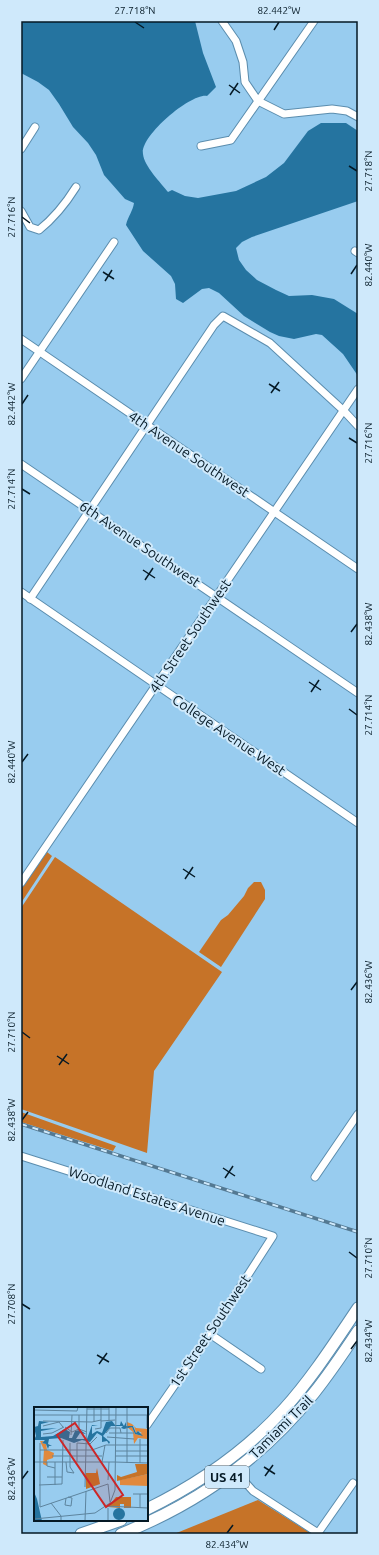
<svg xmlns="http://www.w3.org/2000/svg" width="379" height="1555" viewBox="0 0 379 1555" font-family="Ubuntu,sans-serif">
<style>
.forest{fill:#c67328}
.water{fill:#2574a0}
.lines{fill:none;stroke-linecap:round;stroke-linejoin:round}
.minor-casing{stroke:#5b8dae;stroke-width:9}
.primary-casing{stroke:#5b8dae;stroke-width:13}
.minor{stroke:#fff;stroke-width:7}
.primary{stroke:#fff;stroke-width:11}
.rail-casing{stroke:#547992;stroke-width:3.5}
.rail{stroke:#cfe9fb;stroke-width:2;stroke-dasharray:6;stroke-linecap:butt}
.ticks{fill:none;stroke:#051925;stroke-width:1.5}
.labels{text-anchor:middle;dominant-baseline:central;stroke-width:4;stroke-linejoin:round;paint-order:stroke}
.shield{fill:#cfe9fb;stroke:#425765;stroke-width:1}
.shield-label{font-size:13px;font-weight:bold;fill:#051925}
.street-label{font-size:14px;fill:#051925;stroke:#cfe9fb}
.inset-road{fill:none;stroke:#5d849e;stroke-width:1}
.view{fill:#cc2728;fill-opacity:0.15;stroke:#cc2728;stroke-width:2}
.inset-edge{fill:none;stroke:#051925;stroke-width:2}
.neatline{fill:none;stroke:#051925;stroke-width:1.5}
.ticks-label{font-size:10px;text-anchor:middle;fill:#051925}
</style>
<rect width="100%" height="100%" fill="#98ccef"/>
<!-- forest -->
<g class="forest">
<path d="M47,852L52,856L21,903V889Z"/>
<path d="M55,857L222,972L154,1071L147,1153L21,1109V908Z"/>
<path d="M254,882H261L265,890V899L221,967L199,952L221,920L228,915L244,896L248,888Z"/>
<path d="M21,1112L116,1146L113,1151L21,1122Z"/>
<path d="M258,1500L312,1534H174Z"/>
</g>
<!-- water -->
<path class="water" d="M21,21H195L203,53L216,87L207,96C191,93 140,136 143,154C144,166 161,183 168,192L172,190L185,196L198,198L236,191L266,177L284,163L308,131L321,123H346L358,131V201L252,237L242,242L236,248L239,260L246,270L257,280L276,290L289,296L312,295L334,299L358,314V376L343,354L322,335L316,334L294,339L279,336L270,332L244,316L219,293L209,288L202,289L183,303L176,299L175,284L171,276L143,251L126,225C128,216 133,211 134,203L125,199L104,175L96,155L88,143L73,127L59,104L49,90L38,82L21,73Z"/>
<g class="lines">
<defs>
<g id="minor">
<path d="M222,21L236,41L243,62L245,82L258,101L284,114L332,109L347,111L358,117"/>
<path d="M201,146L231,140L314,21"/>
<path d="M21,149L35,127"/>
<path d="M21,211L30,227L39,230C54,218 66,203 76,187"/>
<path d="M355,251L358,253"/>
<path d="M21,339L358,569"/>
<path d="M21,379L114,242"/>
<path d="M21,464L358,693"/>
<path d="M21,592L358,823"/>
<path d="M30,599L214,325L223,316L270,343L344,411L358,426"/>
<path d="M21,883L358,389"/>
<path d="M21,1156L273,1236L210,1334L147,1425"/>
<path d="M315,1177L358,1114"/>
<path d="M210,1334L261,1369"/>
<path d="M235,1471L253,1491L318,1533L353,1483"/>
</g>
<g id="primary">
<path d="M147,1509C198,1484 246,1451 284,1409C312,1378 335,1342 358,1308"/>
<path d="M81,1534L121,1520"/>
<path d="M121,1534C197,1504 263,1457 314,1393C330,1373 344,1352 358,1331"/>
</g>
</defs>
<!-- minor casing -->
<use href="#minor" class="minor-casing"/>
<!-- primary casing -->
<use href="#primary" class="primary-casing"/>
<!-- minor -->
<use href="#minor" class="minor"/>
<!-- primary -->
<use href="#primary" class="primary"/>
<defs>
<path id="rail" d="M21,1124L358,1232"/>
</defs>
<!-- rail casing -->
<use href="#rail" class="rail-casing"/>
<!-- rail -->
<use href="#rail" class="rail"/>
</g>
<!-- ticks -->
<path class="ticks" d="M135,22L144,28M274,30L279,22M229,85L240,93M230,95L238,83M349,166L357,171M22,217L30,223M103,272L114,279M351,274L357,265M105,281L112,270M269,384L280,391M271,393L279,382M22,404L28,395M349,438L357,443M22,489L30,494M143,570L155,578M145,580L153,568M351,632L357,624M309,682L321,690M311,692L319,680M349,709L357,715M22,762L28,754M183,869L195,877M185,879L193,867M351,990L357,982M22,1032L30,1038M57,1056L69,1064M59,1065L67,1054M22,1120L28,1112M223,1168L235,1176M225,1178L233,1166M349,1252L357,1258M22,1304L30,1309M351,1349L357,1341M97,1355L109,1362M99,1364L107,1353M264,1467L275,1474M265,1476L273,1465M22,1479L28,1471M227,1533L233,1525"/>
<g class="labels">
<!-- shield labels -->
<rect class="shield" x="205" y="1466" width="44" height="22" rx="3"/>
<g class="shield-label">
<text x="227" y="1477">US 41</text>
</g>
<!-- street labels -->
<g class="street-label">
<text transform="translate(189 454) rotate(34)">4th Avenue Southwest</text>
<text transform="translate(140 544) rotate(34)">6th Avenue Southwest</text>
<text transform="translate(190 636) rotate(-56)">4th Street Southwest</text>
<text transform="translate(229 735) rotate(34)">College Avenue West</text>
<text transform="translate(147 1196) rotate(18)">Woodland Estates Avenue</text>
<text transform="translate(210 1331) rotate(-56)">1st Street Southwest</text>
<text transform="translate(281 1427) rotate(-45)">Tamiami Trail</text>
</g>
</g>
<!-- overview -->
<g transform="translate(34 1407)">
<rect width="114" height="114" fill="#98ccef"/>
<path d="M93,15L98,17L102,21L114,22L113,32L104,31L100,37L99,25L93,20H98L101,27L108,29L105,27L108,26L104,24L102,26L100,19H93ZM6,34H10L8,36L12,37L13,43L20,46L19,51L13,53V59L9,57L10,43ZM114,67V79L86,78V73Z" fill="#e1893d"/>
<path d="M101,57H114V67L83,74V68L87,70L103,65ZM63,61L66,77L52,82V66H62ZM82,90H97V101H90V97H86V101L74,100Z" fill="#c67328"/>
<path d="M5,14L15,15L7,17V22L23,21L7,24V30L19,29L31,22L36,25L35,31H38L41,24L46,23L52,27L46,26L42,32H53L58,18H64L58,19V27L63,24L68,26L72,15L78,14L81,18H86L87,14L90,19L92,15V19H99L102,26L104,24L109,29L101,27L98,20L90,22L87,21L89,19H77L69,29L76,35L75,37L73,34L68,35V29L63,26L56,35L48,33L40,36L27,31L15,32L14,37L18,39H15L14,42L12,37L8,36L11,33H0L2,29L0,20L4,19ZM0,85L3,92L8,114H0ZM79 107a6 6 0 1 1 12 0a6 6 0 1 1-12 0Z" fill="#2574a0"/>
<path class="inset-road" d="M75,0V13M53,2H75M0,3L43,4L44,0M0,8H114M9,14L58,15L67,13M67,14L81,13M60,15V0M9,19L25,15L29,20M31,20L38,25L45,22L53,25M113,21V8M45,22V8M61,22L67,21V0M72,26L76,21H86L87,26M75,26H100M9,27L18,26L30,20M37,28L38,8M73,30L100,32M6,36V100L74,77L76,95M6,43H58L72,38H114M81,44H114M18,49H68M81,49H114M0,55H80M13,55V59L21,61M32,55L33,65L40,66L36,60V36M43,55V36L56,37L63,30M68,55L71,38M80,55L114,56M93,56V0M106,56V32M13,70H28M74,73L75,55M5,78L28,77L29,33M21,78V55M51,80L53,0M99,87H114M32,91L31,98L37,99L38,91L34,90M17,96L27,109V114M72,99L114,101M106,101V87M0,112L61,106L76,96L81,83L82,0M51,114L52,84M74,114V101"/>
<path class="view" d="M41,16L89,88L72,100L23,28Z"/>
<rect width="114" height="114" class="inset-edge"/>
</g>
<!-- border -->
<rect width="379" height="1555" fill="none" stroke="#cfe9fb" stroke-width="44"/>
<rect x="22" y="22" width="335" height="1511" class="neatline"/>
<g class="ticks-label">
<text x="135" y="14">27.718°N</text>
<text x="279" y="14">82.442°W</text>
<text transform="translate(368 171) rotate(-90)" y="4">27.718°N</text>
<text transform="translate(11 217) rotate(-90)" y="4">27.716°N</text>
<text transform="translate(368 265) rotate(-90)" y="4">82.440°W</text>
<text transform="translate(11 404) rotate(-90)" y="4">82.442°W</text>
<text transform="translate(368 443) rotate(-90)" y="4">27.716°N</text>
<text transform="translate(11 489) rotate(-90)" y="4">27.714°N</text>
<text transform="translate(368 624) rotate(-90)" y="4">82.438°W</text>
<text transform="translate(368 715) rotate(-90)" y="4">27.714°N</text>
<text transform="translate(11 762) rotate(-90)" y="4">82.440°W</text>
<text transform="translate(368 982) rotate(-90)" y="4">82.436°W</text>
<text transform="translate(11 1032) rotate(-90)" y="4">27.710°N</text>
<text transform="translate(11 1120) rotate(-90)" y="4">82.438°W</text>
<text transform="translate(368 1258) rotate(-90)" y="4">27.710°N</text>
<text transform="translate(11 1304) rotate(-90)" y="4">27.708°N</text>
<text transform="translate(368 1341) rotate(-90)" y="4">82.434°W</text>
<text transform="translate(11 1479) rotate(-90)" y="4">82.436°W</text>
<text x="227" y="1548">82.434°W</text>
</g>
</svg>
